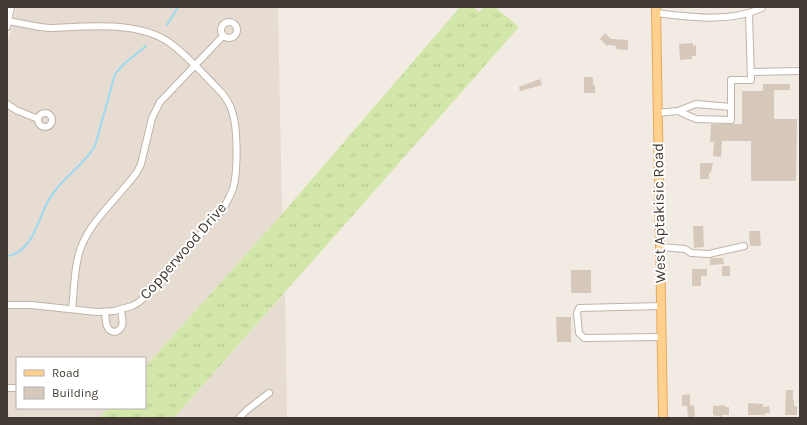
<svg xmlns="http://www.w3.org/2000/svg" width="807" height="425" viewBox="0 0 807 425" font-family="Karla,sans-serif">
<style>
.residential{fill:#e6dcd1}
.grass{fill:url(#grass-tufts)}
.lines{fill:none;stroke-linecap:round;stroke-linejoin:round}
.stream{stroke:#9dd9f0;stroke-width:2}
.building{fill:#d6c8bb}
.minor-casing{stroke:#c0b4a8;stroke-width:8}
.major-casing{stroke:#e4aa5e;stroke-width:10}
.minor{stroke:#fff;stroke-width:6}
.major{stroke:#ffd08e;stroke-width:8}
.labels{text-anchor:middle;dominant-baseline:central;stroke-width:4;stroke-linejoin:round;paint-order:stroke}
.street-label{font-size:15px;fill:#433b33;stroke:#fff}
</style>
<defs>
<pattern id="grass-tufts" width="24" height="20" patternUnits="userSpaceOnUse"><rect width="24" height="20" fill="#d4e7aa"/><path d="M3 7l-1-3M5 7V3M7 7l1-3M15 17l-1-3M17 17v-4M19 17l1-3" fill="none" stroke="#b7c793"/></pattern>
</defs>
<rect width="100%" height="100%" fill="#f2ebe3"/>
<!-- residential -->
<g class="residential">
<path d="M16,7H278L282,214L145,367V358H17V408H108L99,418H7V44L10,35Z"/>
<path d="M285,293L287,418H174Z"/>
</g>
<!-- grass -->
<path class="grass" d="M460,7H473L479,12L484,7H495L519,27L174,418H99L108,408H145V367L282,214Z"/>
<g class="lines">
<!-- stream -->
<g class="stream">
<path d="M167,25L178,7"/>
<path d="M7,256C31,253 38,222 46,205C49,198 54,192 58,187C70,173 86,162 95,146L115,74L124,64L146,46"/>
</g>
</g>
<!-- building -->
<g class="building">
<path d="M605,33L611,39L628,40V50L616,49V46L608,45L607,46L600,39Z"/>
<path d="M693,43V46L696,45V56H692V59L680,60L679,44Z"/>
<path d="M584,77H593V85H595V93H584Z"/>
<path d="M540,79L542,85L520,91L519,87Z"/>
<path d="M763,84H790V90H774V119H797L796,181H751V141H722L721,157L713,156L714,142H710L711,124H742V91H763Z"/>
<path d="M700,163H713L711,173H709V179H700Z"/>
<path d="M693,226H703L704,247L694,248Z"/>
<path d="M749,231H760L761,246H750Z"/>
<path d="M710,258H723L724,264L710,265Z"/>
<rect x="722" y="266" width="8" height="10"/>
<path d="M692,269H707V276H701V286H692Z"/>
<rect x="571" y="270" width="20" height="23"/>
<path d="M556,317H571V342H557Z"/>
<path d="M786,390H793V400H794V406H797V415H785Z"/>
<path d="M690,394V406L694,405L695,418H688L687,406H682V395Z"/>
<path d="M748,403L763,404V407L769,406L770,413H765V415H748Z"/>
<path d="M725,405V407H729V415H722V417L713,415V406Z"/>
</g>
<g class="lines">
<defs>
<g id="minor">
<path d="M656,13C690,17 730,23 762,8V7"/>
<circle cx="229" cy="30" r="8"/>
<path d="M7,27L11,7"/>
<path d="M751,72L800,71"/>
<path d="M7,104L16,110L38,119"/>
<path d="M731,107V80H751L749,14"/>
<circle cx="45" cy="120" r="7"/>
<path d="M657,113L678,111L696,104L731,107V120L696,119L678,111"/>
<path d="M660,247L685,249L691,253L709,254L744,246"/>
<path d="M7,305H31L97,312L114,311L132,306L139,302L149,293L223,209C227,202 230,196 233,189C238,170 238,129 232,111C230,104 226,98 221,92C205,76 189,57 170,43C138,20 87,27 50,28L40,27L8,21"/>
<path d="M661,306L579,308L577,313L579,333L584,338L661,337"/>
<path d="M72,309C74,292 74,274 78,257C86,223 117,200 137,172L141,164L152,118L160,102L223,36"/>
<path d="M105,312C106,321 105,331 115,332C126,328 122,319 121,310"/>
<path d="M7,388H17"/>
<path d="M239,418L247,410L269,393"/>
</g>
<path id="major" d="M656,7L663,418"/>
</defs>
<!-- minor casing -->
<use href="#minor" class="minor-casing"/>
<!-- major casing -->
<use href="#major" class="major-casing"/>
<!-- minor -->
<use href="#minor" class="minor"/>
<!-- major -->
<use href="#major" class="major"/>
</g>
<g class="labels">
<!-- street labels -->
<g class="street-label">
<text transform="translate(659 213) rotate(-91)">West Aptakisic Road</text>
<text transform="translate(183 251) rotate(-49)">Copperwood Drive</text>
</g>
</g>
<!-- border -->
<rect width="807" height="425" fill="none" stroke="#433b33" stroke-width="16"/>
<!-- legend -->
<rect x="16" y="357" width="130" height="52" fill="#ffffff" stroke="#b4b1ad"/>
<rect x="24" y="370" width="20" height="6" fill="#ffd08e" stroke="#b4b1ad"/>
<text x="52" y="377" font-size="12" fill="#433b33">Road</text>
<rect x="24" y="387" width="20" height="12" fill="#d6c8bb" stroke="#b4b1ad"/>
<text x="52" y="397" font-size="12" fill="#433b33">Building</text>
</svg>
